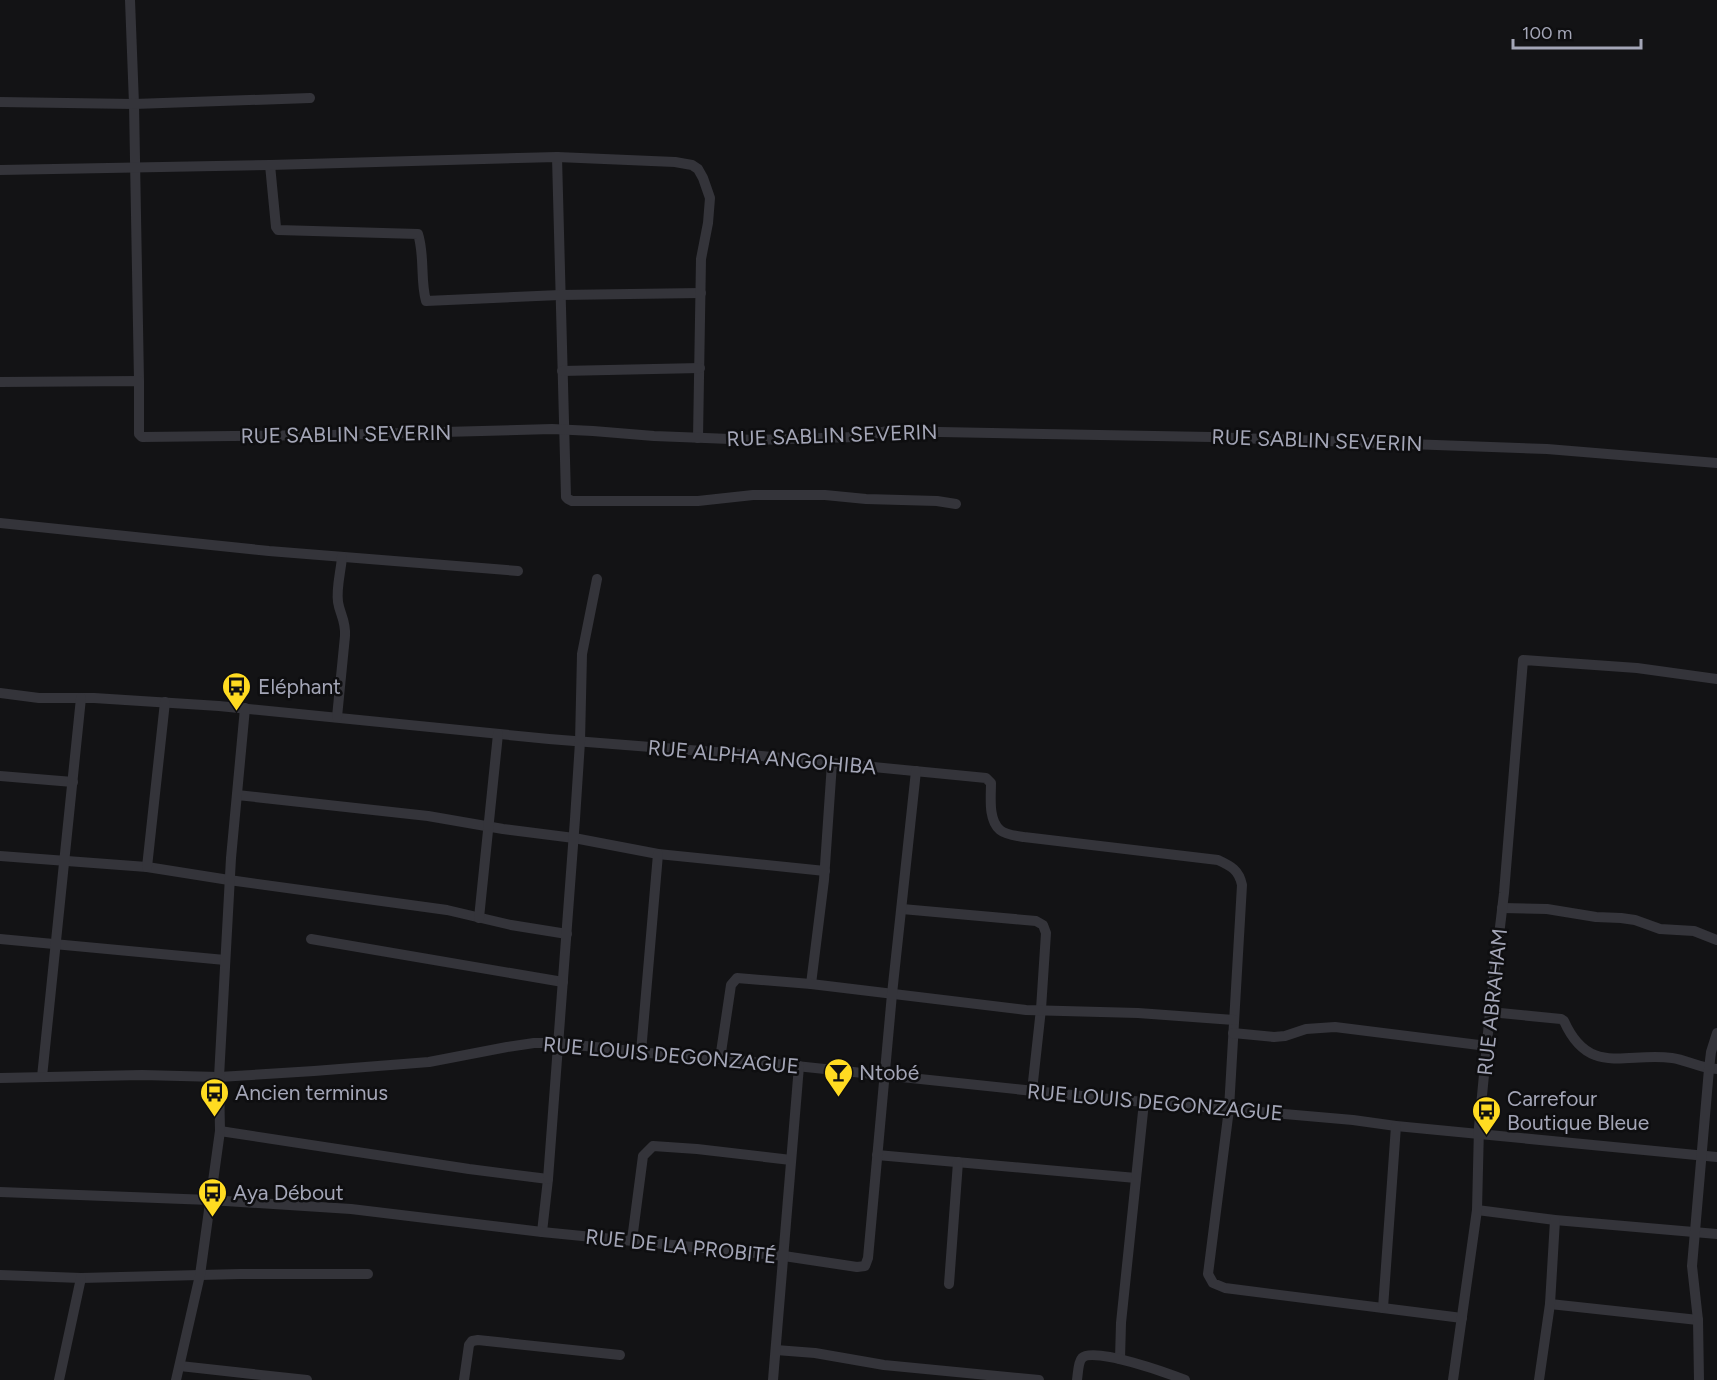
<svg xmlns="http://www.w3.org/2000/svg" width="1717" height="1380" viewBox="0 0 1717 1380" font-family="Figtree,sans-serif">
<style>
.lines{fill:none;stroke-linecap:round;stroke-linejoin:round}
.minor{stroke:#34343a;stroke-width:10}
.labels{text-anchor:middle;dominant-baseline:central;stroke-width:5;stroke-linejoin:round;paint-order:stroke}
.street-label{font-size:21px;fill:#a4a6b7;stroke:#0e0e10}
.poi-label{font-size:21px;fill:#a4a6b7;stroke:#0e0e10;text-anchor:start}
</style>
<rect width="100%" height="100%" fill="#131315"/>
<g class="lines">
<!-- minor -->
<g class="minor">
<path d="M130,0L134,104L139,381"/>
<path d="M0,102L134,104L310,98"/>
<path d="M557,157L566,497L568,499L572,501H698L753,495H825L866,499L937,501L956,504"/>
<path d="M270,165L276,227L278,230L418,234C425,256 420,279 426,301L560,295L701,293"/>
<path d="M0,170L270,165L557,157L675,162L692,165L698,169L703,178L710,198L708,223L701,259L698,438"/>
<path d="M562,371L700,368"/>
<path d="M0,382L139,381V434L142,437L329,435L552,429L593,431L654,436L756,440L856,437L888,431L1211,437L1547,449L1717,463"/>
<path d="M0,523L269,551L518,571"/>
<path d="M0,693L39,698H94L219,706L549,739L740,754L976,777L986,778L991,783C991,797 988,820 1000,830C1006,835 1017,836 1024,837L1218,860C1231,866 1239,870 1242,885L1229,1109L1208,1274L1213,1283L1225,1288L1462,1318"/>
<path d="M337,717L345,636C346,620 340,615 338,602C336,588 341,571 342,557"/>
<path d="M0,776L73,782"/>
<path d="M237,795L428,816L503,829L574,838L658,854L825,871"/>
<path d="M0,856L147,867L229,880L447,910L511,925L567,934"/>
<path d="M147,867L165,702"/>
<path d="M1502,908L1547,909L1596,917L1621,918L1635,920L1660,929L1694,931L1717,940"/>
<path d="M902,909L1036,921L1043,925L1046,933L1041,1009L1032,1091"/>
<path d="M479,918L498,734"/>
<path d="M0,939L225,960"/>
<path d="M311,939L563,982"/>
<path d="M811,984L824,880L832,763"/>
<path d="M1490,1012L1561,1019L1564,1021C1589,1077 1625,1052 1672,1058C1687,1060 1702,1069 1717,1069"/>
<path d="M1233,1033L1274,1037L1285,1036L1306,1029L1335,1027L1487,1046"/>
<path d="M641,1052L658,854"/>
<path d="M720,1059L731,985L737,978L811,984L1026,1010L1138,1013L1234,1020"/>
<path d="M42,1077L81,698"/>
<path d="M0,1078L142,1075L219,1077L314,1071L429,1062L507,1047L534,1043H558L659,1054L777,1064L1110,1099L1353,1120L1396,1126L1717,1157"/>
<path d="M220,1131L469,1169L548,1179L542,1232"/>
<path d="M877,1155L1136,1178"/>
<path d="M548,1179L575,819L580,742L582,654L597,579"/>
<path d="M0,1192L210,1200L351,1209L542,1232L784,1256L857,1267L865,1266L868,1258L892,994L916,771"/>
<path d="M1477,1210L1555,1220L1717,1234"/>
<path d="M632,1240L643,1156L653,1146L697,1149L791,1160"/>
<path d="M0,1275L81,1278L240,1274H368"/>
<path d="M949,1284L958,1162"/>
<path d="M1550,1304L1698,1320"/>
<path d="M1383,1308L1396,1126"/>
<path d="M776,1350L815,1353L884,1365L1039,1380"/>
<path d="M1120,1359L1121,1323L1144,1102"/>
<path d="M180,1366L307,1380"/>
<path d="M59,1380L81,1278"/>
<path d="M176,1380L200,1275L220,1131L219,1077L231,858L245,708"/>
<path d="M464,1380L469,1345L472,1341L478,1340L620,1355"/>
<path d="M773,1380L799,1066"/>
<path d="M1077,1380C1078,1374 1078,1362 1082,1358C1093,1346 1170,1374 1185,1380"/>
<path d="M1453,1380L1477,1210L1479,1127L1490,1012L1504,893L1523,660L1637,668L1717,679"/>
<path d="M1539,1380L1550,1304L1555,1220"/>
<path d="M1699,1380L1698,1320L1692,1266L1709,1069L1711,1052L1717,1033"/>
</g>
</g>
<!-- icons -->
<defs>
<symbol id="bus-pin" viewBox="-11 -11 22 30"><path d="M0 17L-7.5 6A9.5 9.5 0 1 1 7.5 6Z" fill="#ffdb21" stroke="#0e0e10"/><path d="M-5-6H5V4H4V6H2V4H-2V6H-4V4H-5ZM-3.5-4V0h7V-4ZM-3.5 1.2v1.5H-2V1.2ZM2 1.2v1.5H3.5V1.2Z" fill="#111"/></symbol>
<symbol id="bar-pin" viewBox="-11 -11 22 30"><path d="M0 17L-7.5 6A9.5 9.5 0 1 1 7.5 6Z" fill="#ffdb21" stroke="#0e0e10"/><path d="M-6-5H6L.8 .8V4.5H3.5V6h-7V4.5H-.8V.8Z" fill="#111"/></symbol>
</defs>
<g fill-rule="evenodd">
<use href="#bus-pin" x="220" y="670" width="33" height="45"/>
<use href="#bar-pin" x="822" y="1056" width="33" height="45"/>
<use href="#bus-pin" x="198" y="1076" width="33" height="45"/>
<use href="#bus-pin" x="1470" y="1094" width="33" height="45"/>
<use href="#bus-pin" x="196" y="1176" width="33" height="45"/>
</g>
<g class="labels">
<!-- street labels -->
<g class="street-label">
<text transform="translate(346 434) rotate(-1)">RUE SABLIN SEVERIN</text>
<text transform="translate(832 435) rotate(-2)">RUE SABLIN SEVERIN</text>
<text transform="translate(1317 440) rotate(2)">RUE SABLIN SEVERIN</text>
<text transform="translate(762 757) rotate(5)">RUE ALPHA ANGOHIBA</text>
<text transform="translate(1492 1002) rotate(-84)">RUE ABRAHAM</text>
<text transform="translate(671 1055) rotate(5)">RUE LOUIS DEGONZAGUE</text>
<text transform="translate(1155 1102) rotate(5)">RUE LOUIS DEGONZAGUE</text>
<text transform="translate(681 1246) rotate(6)">RUE DE LA PROBITÉ</text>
</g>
<!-- poi labels -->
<g class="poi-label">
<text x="258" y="686">Eléphant</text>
<text x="859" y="1072">Ntobé</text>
<text x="235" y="1092">Ancien terminus</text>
<text x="1507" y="1098">Carrefour<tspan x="1507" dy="24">Boutique Bleue</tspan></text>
<text x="233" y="1192">Aya Débout</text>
</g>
</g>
<!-- scale -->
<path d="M1513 39v9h128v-9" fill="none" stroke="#a4a6b7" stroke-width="3"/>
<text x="1522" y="39" font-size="18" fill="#a4a6b7" stroke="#0e0e10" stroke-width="4.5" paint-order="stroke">100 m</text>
</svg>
